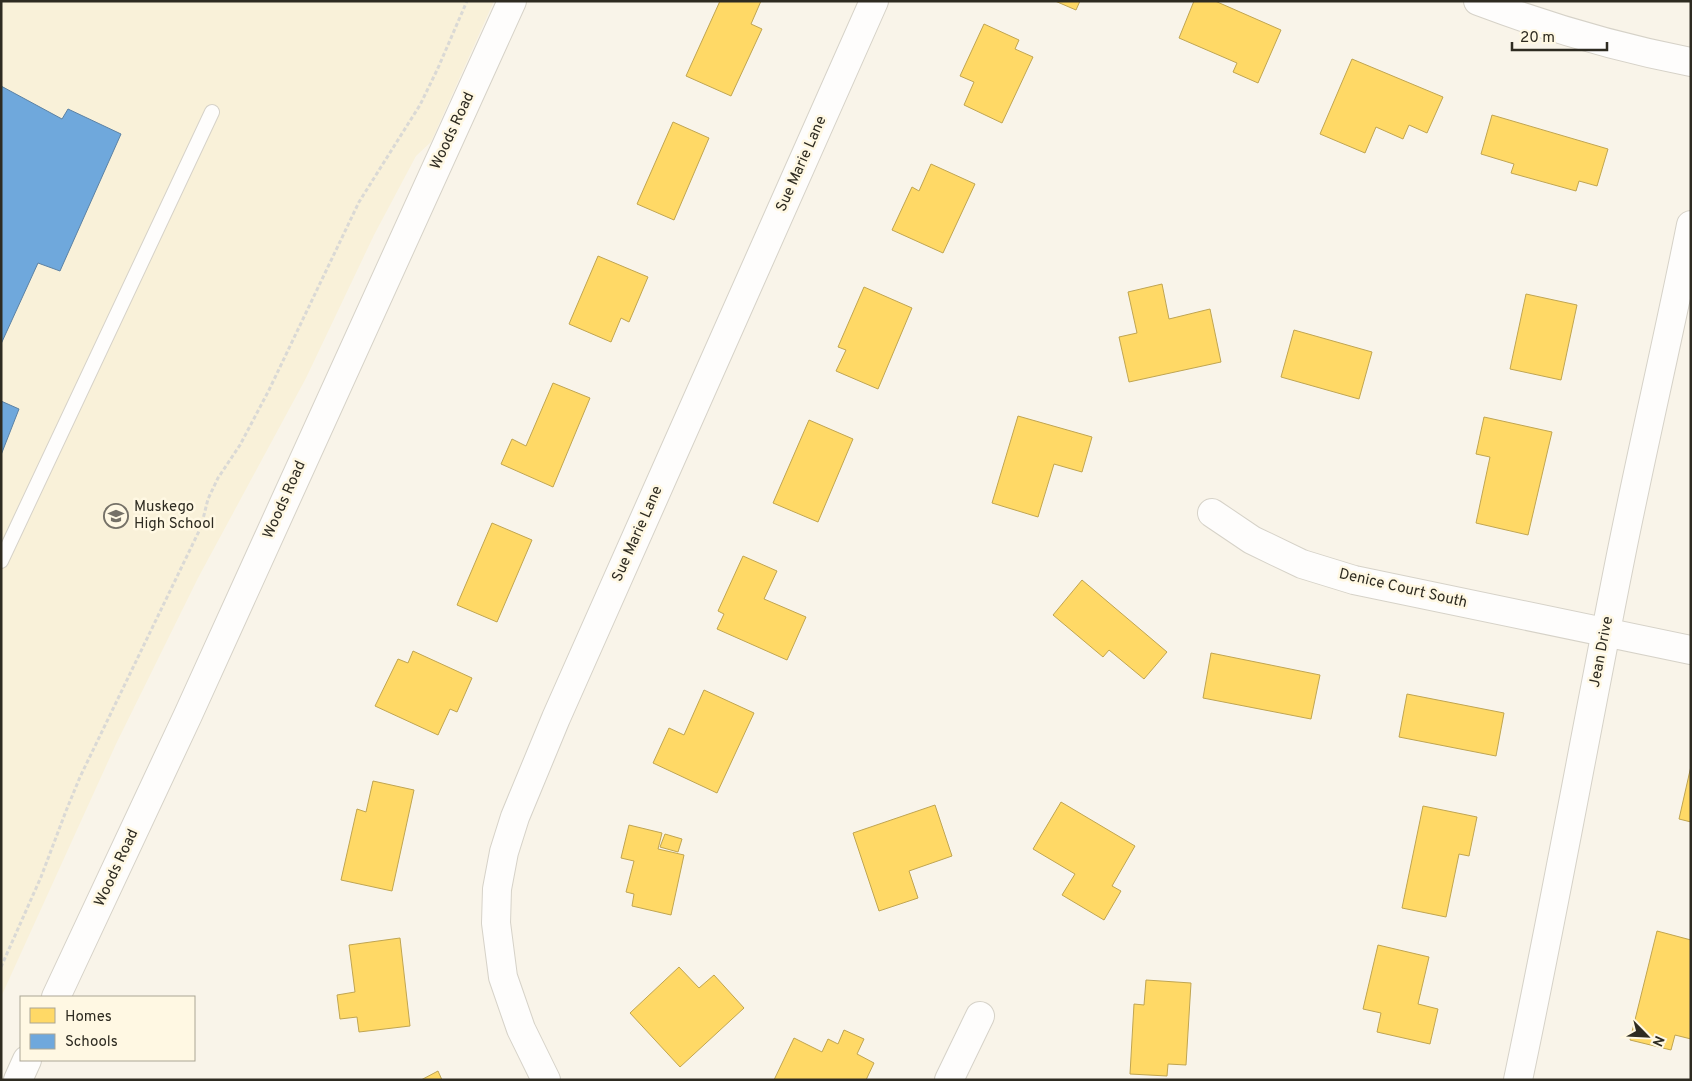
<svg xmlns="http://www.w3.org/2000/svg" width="1692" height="1081" viewBox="0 0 1692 1081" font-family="Overpass,sans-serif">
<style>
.built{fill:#f9f1d9}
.homes{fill:#ffd966;stroke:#c0a551}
.schools{fill:#6fa8dc;stroke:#5c82a4}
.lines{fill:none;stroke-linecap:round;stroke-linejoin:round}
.lane-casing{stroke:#d6d2c8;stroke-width:16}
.street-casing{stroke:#d6d2c8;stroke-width:30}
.secondary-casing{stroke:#d6d2c8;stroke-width:30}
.path{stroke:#dad9d5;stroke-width:3;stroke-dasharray:4 2.5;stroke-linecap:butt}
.lane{stroke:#fefdfc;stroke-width:14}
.street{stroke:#fefdfc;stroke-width:28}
.secondary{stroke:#fefdfc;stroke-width:28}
.labels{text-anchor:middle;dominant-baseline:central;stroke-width:5;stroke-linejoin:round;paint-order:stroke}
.street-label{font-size:15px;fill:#2e2b21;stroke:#fff8e3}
.poi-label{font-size:15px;fill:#2e2b21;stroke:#fff8e3;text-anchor:start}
</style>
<rect width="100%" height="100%" fill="#f9f4e9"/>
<!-- built -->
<path class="built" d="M1,1H494L431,142L416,156L374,235L306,378L198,578L116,744L1,997Z"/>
<!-- homes -->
<g class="homes">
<path d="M720,1H761L751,24L762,29L731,96L686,76Z"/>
<path d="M1055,1H1080L1076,10Z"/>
<path d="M1194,1H1215L1281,30L1258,83L1233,72L1237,63L1179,38Z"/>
<path d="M984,24L1019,40L1015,49L1033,57L1002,123L964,105L974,82L960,76Z"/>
<path d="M1352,59L1443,97L1427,133L1409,125L1403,139L1376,127L1365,153L1320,134Z"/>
<path d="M1492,115L1608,149L1597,186L1579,181L1576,191L1511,173L1514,164L1481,154Z"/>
<path d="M673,122L709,138L674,220L637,204Z"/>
<path d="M931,164L975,184L943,253L892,230L912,187L919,191Z"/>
<path d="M598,256L648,277L629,322L621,318L611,342L569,324Z"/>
<path d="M1162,284L1169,319L1210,309L1221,362L1129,382L1119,337L1137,333L1128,292Z"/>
<path d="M864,287L912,308L878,389L836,371L846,350L838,347Z"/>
<path d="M1526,294L1577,305L1561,380L1510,369Z"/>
<path d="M1294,330L1372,352L1359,399L1281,377Z"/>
<path d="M553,383L590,398L553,487L501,464L512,439L526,446Z"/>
<path d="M1018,416L1092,437L1082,472L1054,464L1038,517L992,503Z"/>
<path d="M1484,417L1552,432L1528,535L1476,523L1490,457L1476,454Z"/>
<path d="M809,420L853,439L818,522L773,503Z"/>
<path d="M492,523L532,540L497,622L457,605Z"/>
<path d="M743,556L777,571L764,599L806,617L787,660L717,629L724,614L718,611Z"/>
<path d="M1082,580L1167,652L1144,679L1109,650L1103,657L1053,615Z"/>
<path d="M413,651L472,678L457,712L450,709L438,735L375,706L398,659L408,663Z"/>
<path d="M1211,653L1320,675L1311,719L1203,698Z"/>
<path d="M704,690L754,713L717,793L653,763L669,728L684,735Z"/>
<path d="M1407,694L1504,713L1496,756L1399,737Z"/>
<path d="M1691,766V822L1679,819Z"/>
<path d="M373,781L414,790L392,891L341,880L357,809L366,812Z"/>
<path d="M1061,802L1135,846L1112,886L1121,891L1104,920L1062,895L1075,874L1033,849Z"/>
<path d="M935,805L952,856L909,871L918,898L879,911L853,833Z"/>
<path d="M1423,806L1477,817L1469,856L1459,854L1446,917L1402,908Z"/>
<path d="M629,825L662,833L658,849L684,855L671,915L632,906L634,894L626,892L634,861L621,858Z"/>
<path d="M665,834L682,839L678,852L660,847Z"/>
<path d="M1657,931L1691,940V1039L1675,1035L1671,1050L1630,1040Z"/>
<path d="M400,938L410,1026L359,1032L357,1017L340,1019L337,995L355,992L349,945Z"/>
<path d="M1378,945L1429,957L1418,1004L1438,1009L1430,1044L1377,1032L1381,1013L1363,1009Z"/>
<path d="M679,967L699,988L714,975L744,1008L680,1067L630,1013Z"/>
<path d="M1146,980L1191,983L1186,1065L1168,1064L1167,1076L1130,1074L1134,1004L1144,1005Z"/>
<path d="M844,1030L864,1039L857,1054L874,1063L866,1080H774L794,1038L822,1052L828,1039L838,1044Z"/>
<path d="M438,1071L442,1080H421Z"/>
</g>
<!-- schools -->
<g class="schools">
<path d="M1,86L62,119L68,109L121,134L60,271L38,263L1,344Z"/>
<path d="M1,401L19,409L1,455Z"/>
</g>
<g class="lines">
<defs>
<path id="lane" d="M1,561L212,112"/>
<g id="street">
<path d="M1478,1C1547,27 1618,48 1691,62"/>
<path d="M1212,513L1252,540L1302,564L1354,580L1691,650"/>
<path d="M546,1080L521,1029L503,977L496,923L497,889L504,852L515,817L556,718L874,1"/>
<path d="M949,1080L980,1016"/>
<path d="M1518,1080C1555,905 1586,730 1621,555C1643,445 1669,335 1691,225"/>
</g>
<g id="secondary">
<path d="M56,997L188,715L512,1"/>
<path d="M18,1080L27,1060"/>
</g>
</defs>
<!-- lane casing -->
<use href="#lane" class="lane-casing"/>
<!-- street casing -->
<use href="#street" class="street-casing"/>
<!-- secondary casing -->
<use href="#secondary" class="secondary-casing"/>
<!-- path -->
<path class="path" d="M1,967L41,877L66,811L80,777L201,527L208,499L218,478L240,445L269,390L359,202L420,105L438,68L467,1"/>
<!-- lane -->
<use href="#lane" class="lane"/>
<!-- street -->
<use href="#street" class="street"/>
<!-- secondary -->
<use href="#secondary" class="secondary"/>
</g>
<!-- icons -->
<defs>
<symbol id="school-ring" viewBox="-11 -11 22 22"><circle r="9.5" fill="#fff8e3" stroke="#757167" stroke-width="1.5"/><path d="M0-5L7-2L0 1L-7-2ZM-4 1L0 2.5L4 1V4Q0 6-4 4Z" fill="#757167"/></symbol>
</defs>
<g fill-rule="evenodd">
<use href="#school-ring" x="102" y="502" width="28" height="28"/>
</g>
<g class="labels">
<!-- street labels -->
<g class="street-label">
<text transform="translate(453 131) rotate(-65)">Woods Road</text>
<text transform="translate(802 164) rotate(-66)">Sue Marie Lane</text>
<text transform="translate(285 500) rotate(-66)">Woods Road</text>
<text transform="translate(638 534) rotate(-66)">Sue Marie Lane</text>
<text transform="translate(1403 589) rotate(13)">Denice Court South</text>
<text transform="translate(1602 652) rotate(-79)">Jean Drive</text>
<text transform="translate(117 868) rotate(-65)">Woods Road</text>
</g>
<!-- poi labels -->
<g class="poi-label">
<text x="134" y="507">Muskego<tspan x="134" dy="17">High School</tspan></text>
</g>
</g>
<!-- border -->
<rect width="1692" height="1081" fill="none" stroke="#2e2b21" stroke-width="5"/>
<!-- legend -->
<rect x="20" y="996" width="175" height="65" fill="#fff8e3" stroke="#aba695"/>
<rect x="30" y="1008" width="25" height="15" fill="#ffd966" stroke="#aba695"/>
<text x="65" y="1021" font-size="15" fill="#2e2b21">Homes</text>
<rect x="30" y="1034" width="25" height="15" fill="#6fa8dc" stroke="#aba695"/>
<text x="65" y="1046" font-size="15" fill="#2e2b21">Schools</text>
<!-- north arrow -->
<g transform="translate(1647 1036) rotate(114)" stroke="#fff8e3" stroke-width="4" paint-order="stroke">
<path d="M0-4L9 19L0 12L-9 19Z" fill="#2e2b21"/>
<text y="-8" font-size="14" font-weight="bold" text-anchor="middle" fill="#2e2b21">N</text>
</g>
<!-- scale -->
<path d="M1512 42v8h95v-8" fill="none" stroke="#2e2b21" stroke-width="2.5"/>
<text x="1520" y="42" font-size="15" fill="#2e2b21" stroke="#fff8e3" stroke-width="4" paint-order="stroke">20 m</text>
</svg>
